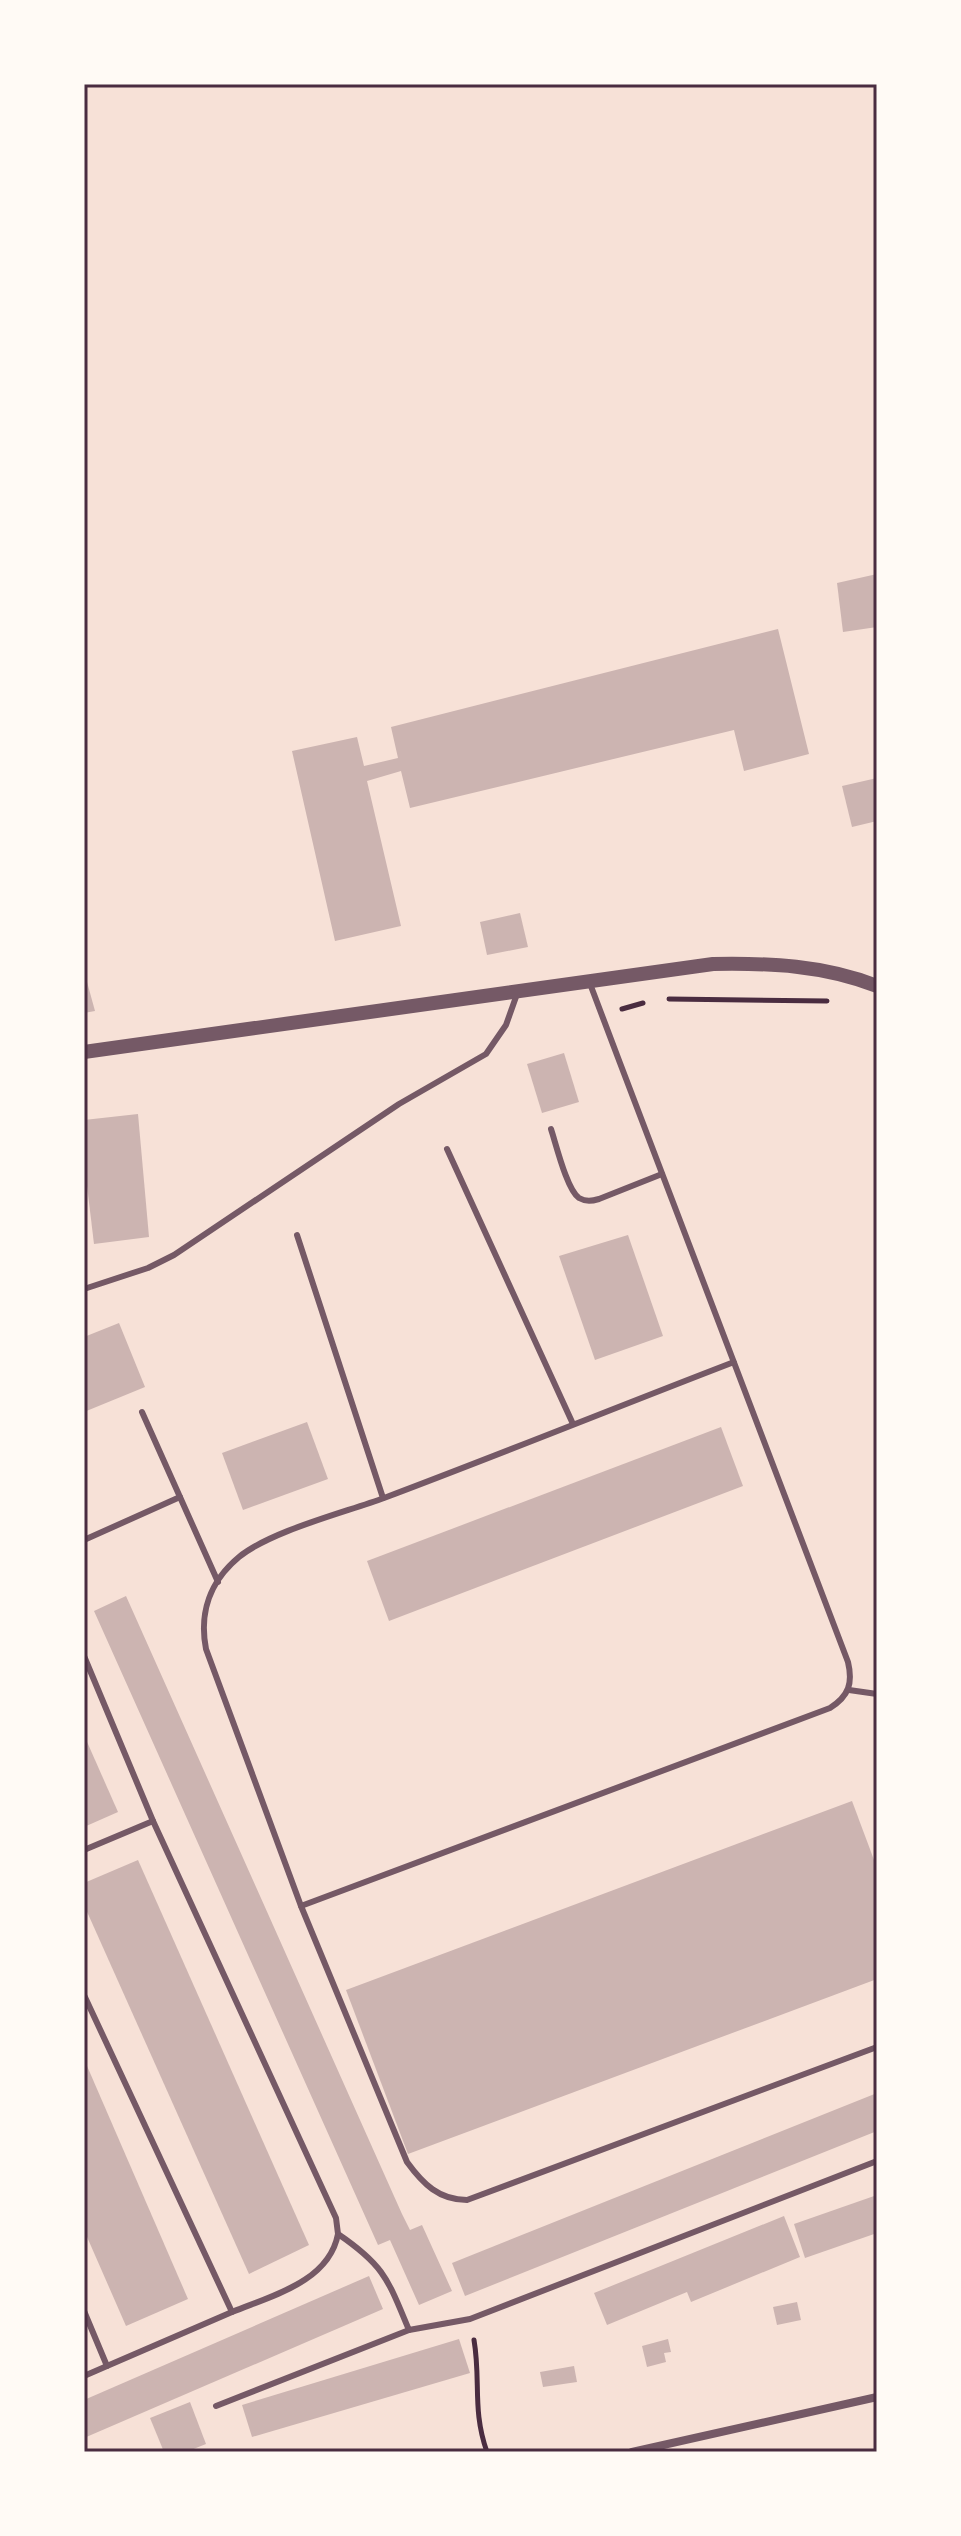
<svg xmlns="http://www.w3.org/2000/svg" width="961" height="2536" viewBox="0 0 961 2536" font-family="Bitter,serif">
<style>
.building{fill:#ccb4b1}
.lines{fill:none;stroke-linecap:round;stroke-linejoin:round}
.path{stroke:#4a2c40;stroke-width:5}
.service{stroke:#755966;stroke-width:6}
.minor{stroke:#755966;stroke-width:8}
.tertiary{stroke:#755966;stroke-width:14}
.neatline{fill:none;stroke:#4a2c40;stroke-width:3}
</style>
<rect width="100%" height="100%" fill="#f7e1d7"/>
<!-- building -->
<g class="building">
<path d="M877,574V627L843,632L837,583Z"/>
<path d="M778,629L809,754L744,771L734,730L410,808L401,771L367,781L401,926L335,941L292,751L357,737L364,766L398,758L391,727Z"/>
<path d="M877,778V821L852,827L842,786Z"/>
<path d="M520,913L528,947L487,955L480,922Z"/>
<path d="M84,971L95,1011L84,1013Z"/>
<path d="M564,1053L579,1102L542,1113L527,1064Z"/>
<path d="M138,1114L149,1237L94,1244L84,1161V1120Z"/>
<path d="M628,1235L663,1336L595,1360L559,1256Z"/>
<path d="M119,1323L145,1387L84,1412V1337Z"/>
<path d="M307,1422L328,1479L243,1510L222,1453Z"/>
<path d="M721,1427L743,1486L389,1621L367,1561Z"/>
<path d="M126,1596L402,2214L410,2230L422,2225L452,2291L419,2305L390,2240L378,2245L94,1611Z"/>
<path d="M84,1735L118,1812L84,1827Z"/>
<path d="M852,1801L877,1868V1979L408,2154L346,1990Z"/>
<path d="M138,1860L309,2245L249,2274L84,1905V1883Z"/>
<path d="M84,2059L188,2299L126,2326L84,2230Z"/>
<path d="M877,2093V2131L465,2296L452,2263Z"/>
<path d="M877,2195V2233L805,2258L794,2224Z"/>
<path d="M784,2216L800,2257L691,2302L687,2292L607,2325L594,2293Z"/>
<path d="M369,2276L383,2309L84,2438V2400Z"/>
<path d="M797,2302L801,2320L777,2325L773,2307Z"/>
<path d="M459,2339L470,2373L252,2437L242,2405Z"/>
<path d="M668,2339L671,2352L664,2353L666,2362L647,2367L642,2346Z"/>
<path d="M574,2366L577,2382L543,2387L540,2372Z"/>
<path d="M190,2402L206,2444L186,2452H164L150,2418Z"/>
</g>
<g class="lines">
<!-- path -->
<g class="path">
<path d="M669,999L827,1001"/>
<path d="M622,1009L643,1003"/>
<path d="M474,2340C481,2381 472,2410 487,2452"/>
</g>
<!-- service -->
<g class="service">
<path d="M589,981L620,1063L848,1662C853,1683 849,1696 830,1708L301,1906L206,1649C199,1613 210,1581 239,1557C271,1531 343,1513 384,1498C501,1454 617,1407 734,1362"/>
<path d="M551,1129C556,1144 567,1190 579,1198C586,1202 592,1201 599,1199L662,1174"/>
<path d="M447,1149L573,1424"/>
<path d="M297,1235L383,1498"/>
<path d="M84,1289L148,1268L174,1255L399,1104L486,1054L506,1025L517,994"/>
<path d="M142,1412L218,1582"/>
<path d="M84,1540L180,1497"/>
<path d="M84,1656L153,1821"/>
<path d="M849,1690L877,1694"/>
<path d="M84,1850L153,1821L336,2218L338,2234C385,2266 388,2280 409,2330L470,2319L877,2161"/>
<path d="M301,1906L407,2162C423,2184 439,2200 467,2200L877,2047"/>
<path d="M84,1995L232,2312L107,2366"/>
<path d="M84,2311L107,2366L84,2376"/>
<path d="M232,2312C271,2296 329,2282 338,2234"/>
<path d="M216,2406L409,2330"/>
</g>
<!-- minor -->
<path class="minor" d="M632,2452L877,2397"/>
<!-- tertiary -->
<path class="tertiary" d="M84,1052L713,964C770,963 823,965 877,986"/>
</g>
<!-- border -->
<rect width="961" height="2536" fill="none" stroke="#fffaf5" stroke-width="172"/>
<rect x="86" y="86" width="789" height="2364" class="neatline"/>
</svg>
